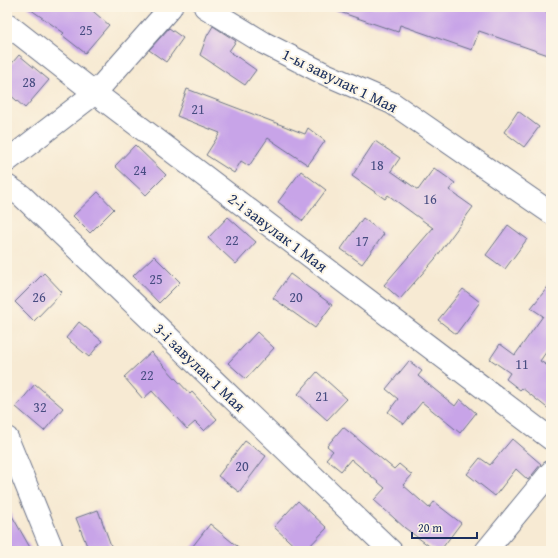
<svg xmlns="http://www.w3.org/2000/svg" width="558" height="558" viewBox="0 0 558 558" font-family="'Gentium Book Plus',serif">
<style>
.building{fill:#c8a4e8}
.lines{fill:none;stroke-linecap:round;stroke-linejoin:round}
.minor-casing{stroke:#687087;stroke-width:24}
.minor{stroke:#fff;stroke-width:22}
.labels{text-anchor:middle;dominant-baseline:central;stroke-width:4;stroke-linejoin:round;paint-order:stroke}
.number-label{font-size:14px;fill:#464c80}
.street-label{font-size:16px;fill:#1b2f5e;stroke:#fcf5e5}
</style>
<rect width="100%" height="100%" fill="#fcf5e5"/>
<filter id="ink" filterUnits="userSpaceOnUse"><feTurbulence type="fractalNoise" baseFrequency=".025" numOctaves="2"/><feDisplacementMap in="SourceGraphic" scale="8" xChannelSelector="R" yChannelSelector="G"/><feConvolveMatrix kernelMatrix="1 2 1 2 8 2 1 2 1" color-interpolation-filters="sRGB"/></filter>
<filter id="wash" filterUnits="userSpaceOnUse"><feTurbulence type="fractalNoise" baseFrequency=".012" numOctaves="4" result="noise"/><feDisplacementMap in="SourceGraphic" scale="16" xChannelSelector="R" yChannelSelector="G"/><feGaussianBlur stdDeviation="0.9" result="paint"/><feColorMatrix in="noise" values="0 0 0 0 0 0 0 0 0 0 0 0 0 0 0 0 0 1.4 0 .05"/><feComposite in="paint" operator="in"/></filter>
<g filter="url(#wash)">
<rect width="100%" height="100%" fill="#f7ead3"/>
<g id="blocks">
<!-- building -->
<g class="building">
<path d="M27,7H88L109,25L85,53L62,35L64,33Z"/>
<path d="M335,7H532L551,14V56L479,31L472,50L400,25L398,32L334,10Z"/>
<path d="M213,26L236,41L229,51L256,70L245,85L200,55L207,36Z"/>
<path d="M169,28L183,38L166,62L149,50Z"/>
<path d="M19,55L49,80L25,108L7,92V69Z"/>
<path d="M187,89L305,134L308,128L325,141L308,165L268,138L249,166L241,161L234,173L206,155L220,133L177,116Z"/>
<path d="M518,111L539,127L524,147L504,132Z"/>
<path d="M375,141L400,158L391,171L418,190L434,168L455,183L449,190L473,207L435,259L400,299L384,285L433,228L388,195L385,199L352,176Z"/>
<path d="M135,145L166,175L146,195L115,166Z"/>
<path d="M301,171L326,190L303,221L278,202Z"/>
<path d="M98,192L114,209L90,233L73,216Z"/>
<path d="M228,217L256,242L236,264L208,238Z"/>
<path d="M363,218L384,234L362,264L341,249Z"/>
<path d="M508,225L527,239L505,269L486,255Z"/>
<path d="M154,256L180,282L159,303L133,276Z"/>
<path d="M44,273L62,292L34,321L15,302Z"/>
<path d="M290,274L332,305L315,328L273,298Z"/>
<path d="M551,283V345L540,361L551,368V411L522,388L520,390L506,379L510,373L490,359L500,344L515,355L543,316L531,308Z"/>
<path d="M463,289L480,302L456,334L438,320Z"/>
<path d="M79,322L102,341L89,357L66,338Z"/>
<path d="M257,332L274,348L246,379L228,363Z"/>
<path d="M151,352L190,394L192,392L217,419L204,431L195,422L187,429L152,391L143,399L124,377Z"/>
<path d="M409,361L422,371L418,376L455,406L460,399L476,413L460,433L422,402L404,424L388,412L398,399L386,389Z"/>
<path d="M317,372L347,399L327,420L298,394Z"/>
<path d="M35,384L63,408L44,431L16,407Z"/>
<path d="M343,427L394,469L399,464L412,475L403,485L429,508L434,502L461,523L440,551H436L405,528L374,500L385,488L351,459L341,471L326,459L333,451L327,446Z"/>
<path d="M512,439L541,464L528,480L516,469L495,496L467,474L480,458L490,465Z"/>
<path d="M245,441L266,456L239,492L218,476Z"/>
<path d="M298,501L327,528L305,551H300L274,527Z"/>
<path d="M7,507L32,551H7Z"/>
<path d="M98,510L113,551H89L76,518Z"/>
<path d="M210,524L243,551H189Z"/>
</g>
</g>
</g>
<g filter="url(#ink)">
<use href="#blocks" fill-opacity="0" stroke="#687087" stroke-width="1"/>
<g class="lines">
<defs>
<g id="minor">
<path d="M205,7L264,43L323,73L392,103L551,213"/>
<path d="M7,24L95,93L551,439"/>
<path d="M7,161L95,93L171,7"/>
<path d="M7,186L22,196L391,551"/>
<path d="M7,438L53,551"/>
<path d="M486,551L551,472"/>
</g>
</defs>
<!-- minor casing -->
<use href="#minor" class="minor-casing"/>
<!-- minor -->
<use href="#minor" class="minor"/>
</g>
</g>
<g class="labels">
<!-- number labels -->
<g class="number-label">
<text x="86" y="30">25</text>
<text x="29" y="82">28</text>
<text x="198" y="109">21</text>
<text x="377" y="165">18</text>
<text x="140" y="170">24</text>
<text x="430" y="199">16</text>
<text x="232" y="240">22</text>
<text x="362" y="241">17</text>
<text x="156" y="279">25</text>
<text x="39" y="297">26</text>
<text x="296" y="297">20</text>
<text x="522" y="364">11</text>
<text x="147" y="375">22</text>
<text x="322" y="396">21</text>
<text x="40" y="407">32</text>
<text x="242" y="466">20</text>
</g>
<!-- street labels -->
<g class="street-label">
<text transform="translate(340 80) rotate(26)">1-ы завулак 1 Мая</text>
<text transform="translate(278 232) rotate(37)">2-і завулак 1 Мая</text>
<text transform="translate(200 367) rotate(44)">3-і завулак 1 Мая</text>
</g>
</g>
<!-- margin -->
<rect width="558" height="558" fill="none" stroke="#fcf5e5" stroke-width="24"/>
<!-- scale -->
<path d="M412 532v6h65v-6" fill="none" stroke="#1b2f5e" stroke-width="2"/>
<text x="418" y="532" font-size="12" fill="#1b2f5e" stroke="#fcf5e5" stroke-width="3" paint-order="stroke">20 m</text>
</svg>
